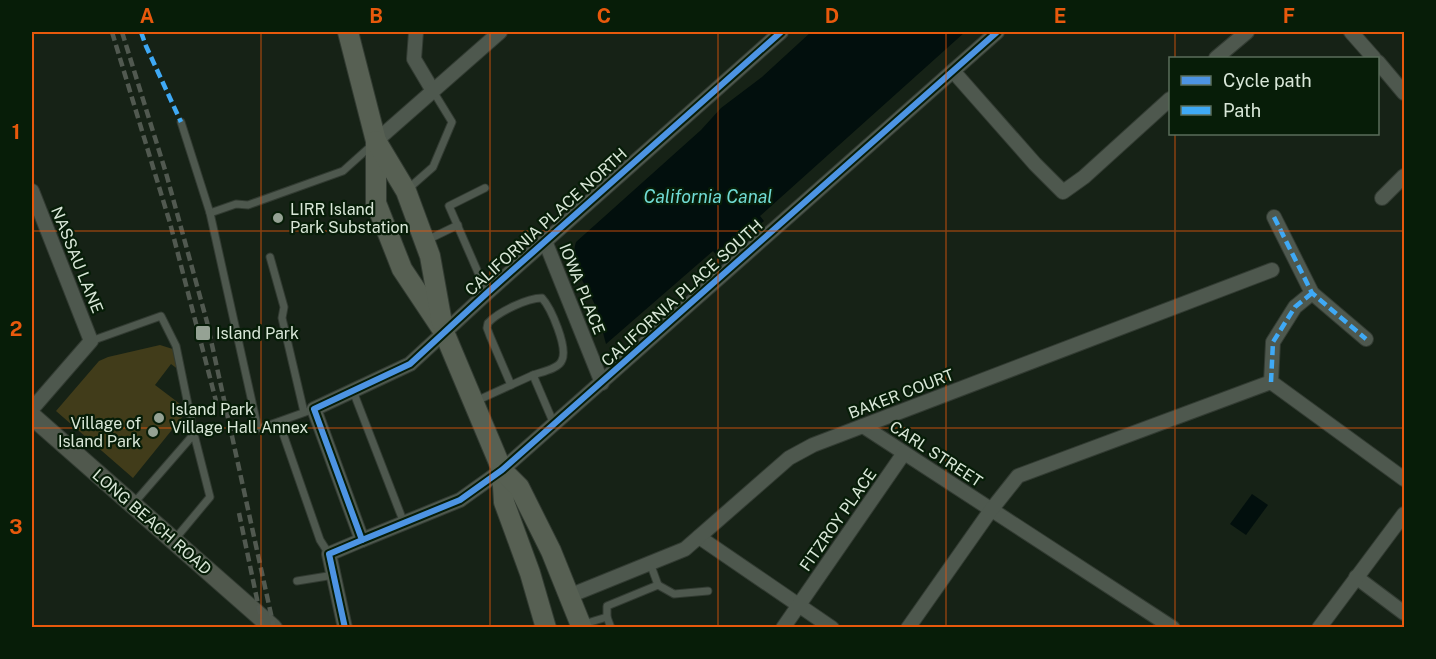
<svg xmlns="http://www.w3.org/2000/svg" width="1436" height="659" viewBox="0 0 1436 659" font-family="'Public Sans',sans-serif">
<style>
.green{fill:#413c1a}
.water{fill:#020f0d}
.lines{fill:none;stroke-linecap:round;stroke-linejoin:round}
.service-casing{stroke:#323b32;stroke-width:9}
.minor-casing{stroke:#323b32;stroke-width:16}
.secondary-casing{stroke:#323b32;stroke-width:20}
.primary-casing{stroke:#323b32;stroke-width:22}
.service{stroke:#4e584e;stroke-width:7}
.minor{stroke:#4e584e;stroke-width:14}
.secondary{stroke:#50584d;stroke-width:18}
.primary{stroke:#576053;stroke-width:20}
.rail{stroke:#515950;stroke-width:4.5;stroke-dasharray:9 4.5;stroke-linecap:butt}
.quiet{stroke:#3fa9f5;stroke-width:4.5;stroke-dasharray:9 4.5;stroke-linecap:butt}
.cycleway-casing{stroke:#071d08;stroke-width:10}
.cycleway{stroke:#4d94e3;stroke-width:6}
.grid{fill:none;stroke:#e8590c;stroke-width:1.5;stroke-opacity:0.55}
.poi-dot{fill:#95a294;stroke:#071d08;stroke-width:2}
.labels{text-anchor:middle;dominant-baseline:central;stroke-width:4.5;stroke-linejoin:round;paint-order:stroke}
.poi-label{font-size:16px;fill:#d9e7d8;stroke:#071d08;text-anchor:start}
.street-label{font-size:16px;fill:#d9e7d8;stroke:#071d08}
.water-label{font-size:18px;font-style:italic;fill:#71dbd5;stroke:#071d08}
.neatline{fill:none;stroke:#e8590c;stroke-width:2}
.grid-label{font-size:20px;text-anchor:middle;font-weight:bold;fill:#e8590c}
</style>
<rect width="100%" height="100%" fill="#162216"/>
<!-- green -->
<path class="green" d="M160,345L176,350L179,370L171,364L155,385L188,410L133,478L56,411L99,361L108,357Z"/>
<!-- water -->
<g class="water">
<path d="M811,32H965L760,216L764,221L720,259L713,251L606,344C603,334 601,322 598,312C590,289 568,267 576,242L701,130L721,108L762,77Z"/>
<path d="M1252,494L1268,505L1246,535L1230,524Z"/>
</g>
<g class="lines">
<defs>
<g id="service">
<path d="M181,122L210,213L236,204L248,205L343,171L372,145"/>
<path d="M485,188L449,206L487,293"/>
<path d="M408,189L433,167L452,122L433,91"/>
<path d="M210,213L258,429L314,409"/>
<path d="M425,241L458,225"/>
<path d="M270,257L284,307L282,318L304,412"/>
<path d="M91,341L161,316L176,346L194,434"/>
<path d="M511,385L490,336L487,328L488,323C498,312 527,298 542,298C551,308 568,347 562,360C559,369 541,372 533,375"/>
<path d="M353,391L404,523"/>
<path d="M476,401L533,375L554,424"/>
<path d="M279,422L320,540L329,554"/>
<path d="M134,503L194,434L210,497L175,539"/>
<path d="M650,563L658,585"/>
<path d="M297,581L334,575"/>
<path d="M584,624L607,617"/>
<path d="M611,628L607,617V606L658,585L674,594L708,591"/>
</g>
<g id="minor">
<path d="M416,32L414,59L433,91"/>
<path d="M1351,32L1374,58"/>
<path d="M1216,58L1247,32"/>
<path d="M1378,62L1404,93"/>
<path d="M953,71L1035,164L1063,192L1084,177L1170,99"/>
<path d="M376,141L500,32"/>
<path d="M32,191L91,341L32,409"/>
<path d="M1382,198L1404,176"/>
<path d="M1274,217L1312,293L1366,339"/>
<path d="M545,241L602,383"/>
<path d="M1271,382L1273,342L1295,307L1312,293"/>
<path d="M863,426L1173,628"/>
<path d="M699,537L832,628"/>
<path d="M362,540L460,500L502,470L997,32"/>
<path d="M1356,577L1404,613"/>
<path d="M569,596L685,549L789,458L813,445L1272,270"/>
<path d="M345,628L329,554L362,540L314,409L410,364L487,293L781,32"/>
<path d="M783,628L904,453"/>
<path d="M908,628L991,510L1018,476L1271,382L1404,479"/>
<path d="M1319,628L1404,514"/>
</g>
<path id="secondary" d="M32,416L273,628"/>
<g id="primary">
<path d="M348,32L376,141V203L402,269L444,332L502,470L504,502L530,573L546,628"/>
<path d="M376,141L406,191L430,256L442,323"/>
<path d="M502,470L519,487L551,551L582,628"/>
</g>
</defs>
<!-- service casing -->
<use href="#service" class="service-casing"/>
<!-- minor casing -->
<use href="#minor" class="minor-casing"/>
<!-- secondary casing -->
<use href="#secondary" class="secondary-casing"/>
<!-- primary casing -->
<use href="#primary" class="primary-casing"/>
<!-- service -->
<use href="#service" class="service"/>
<!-- minor -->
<use href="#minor" class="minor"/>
<!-- secondary -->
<use href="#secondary" class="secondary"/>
<!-- primary -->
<use href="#primary" class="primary"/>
<!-- rail -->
<g class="rail">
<path d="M112,32L170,223L216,401"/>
<path d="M122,32L166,173L207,322L274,628"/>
<path d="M239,513L263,628"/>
</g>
<!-- quiet -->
<g class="quiet">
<path d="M141,32L146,46L181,122"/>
<path d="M1274,217L1312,293L1366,339"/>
<path d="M1271,382L1273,342L1295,307L1312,293"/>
</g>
<defs>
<g id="cycleway">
<path d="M362,540L460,500L502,470L997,32"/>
<path d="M345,628L329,554L362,540L314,409L410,364L487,293L781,32"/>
</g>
</defs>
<!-- cycleway casing -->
<use href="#cycleway" class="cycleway-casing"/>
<!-- cycleway -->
<use href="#cycleway" class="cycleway"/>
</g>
<!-- grid -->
<path class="grid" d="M261,32V628M490,32V628M718,32V628M946,32V628M1175,32V58M1175,134V628M32,231H1404M32,428H1404"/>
<!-- markers -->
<g class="poi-dot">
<circle cx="278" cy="218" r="6"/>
<rect x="195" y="325" width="16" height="16" rx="3"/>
<circle cx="159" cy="418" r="6"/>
<circle cx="153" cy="432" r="6"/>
</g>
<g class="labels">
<!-- poi labels -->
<g class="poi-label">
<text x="290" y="209">LIRR Island<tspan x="290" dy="18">Park Substation</tspan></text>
<text x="216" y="333">Island Park</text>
<text x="171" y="409">Island Park<tspan x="171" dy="18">Village Hall Annex</tspan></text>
<text x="141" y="423" text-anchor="end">Village of<tspan x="141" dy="18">Island Park</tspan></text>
</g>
<!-- street labels -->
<g class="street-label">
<text transform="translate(546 222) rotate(-42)">CALIFORNIA PLACE NORTH</text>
<text transform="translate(77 260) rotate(68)">NASSAU LANE</text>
<text transform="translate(582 289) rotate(68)">IOWA PLACE</text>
<text transform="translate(682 293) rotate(-42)">CALIFORNIA PLACE SOUTH</text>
<text transform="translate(901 394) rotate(-21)">BAKER COURT</text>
<text transform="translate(936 454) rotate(33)">CARL STREET</text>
<text transform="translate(838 520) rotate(-55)">FITZROY PLACE</text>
<text transform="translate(152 522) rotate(41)">LONG BEACH ROAD</text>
</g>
<!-- water labels -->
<g class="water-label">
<text x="708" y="196">California Canal</text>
</g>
</g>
<!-- border -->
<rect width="1436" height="659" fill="none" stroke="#071d08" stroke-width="66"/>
<!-- legend -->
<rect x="1169" y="57" width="210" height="78" fill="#071d08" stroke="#5b6e5b" stroke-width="1.5"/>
<rect x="1181" y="76" width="30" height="9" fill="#4d94e3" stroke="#5b6e5b" stroke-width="1.5"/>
<text x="1223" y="87" font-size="18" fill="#d9e7d8">Cycle path</text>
<rect x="1181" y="106" width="30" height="9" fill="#3fa9f5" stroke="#5b6e5b" stroke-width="1.5"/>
<text x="1223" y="117" font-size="18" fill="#d9e7d8">Path</text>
<rect x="33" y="33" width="1370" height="593" class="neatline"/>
<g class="grid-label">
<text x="147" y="23">A</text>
<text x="376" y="23">B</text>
<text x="604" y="23">C</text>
<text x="832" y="23">D</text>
<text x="1060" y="23">E</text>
<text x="1289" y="23">F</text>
<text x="16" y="139">1</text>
<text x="16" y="336">2</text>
<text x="16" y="534">3</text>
</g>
</svg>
